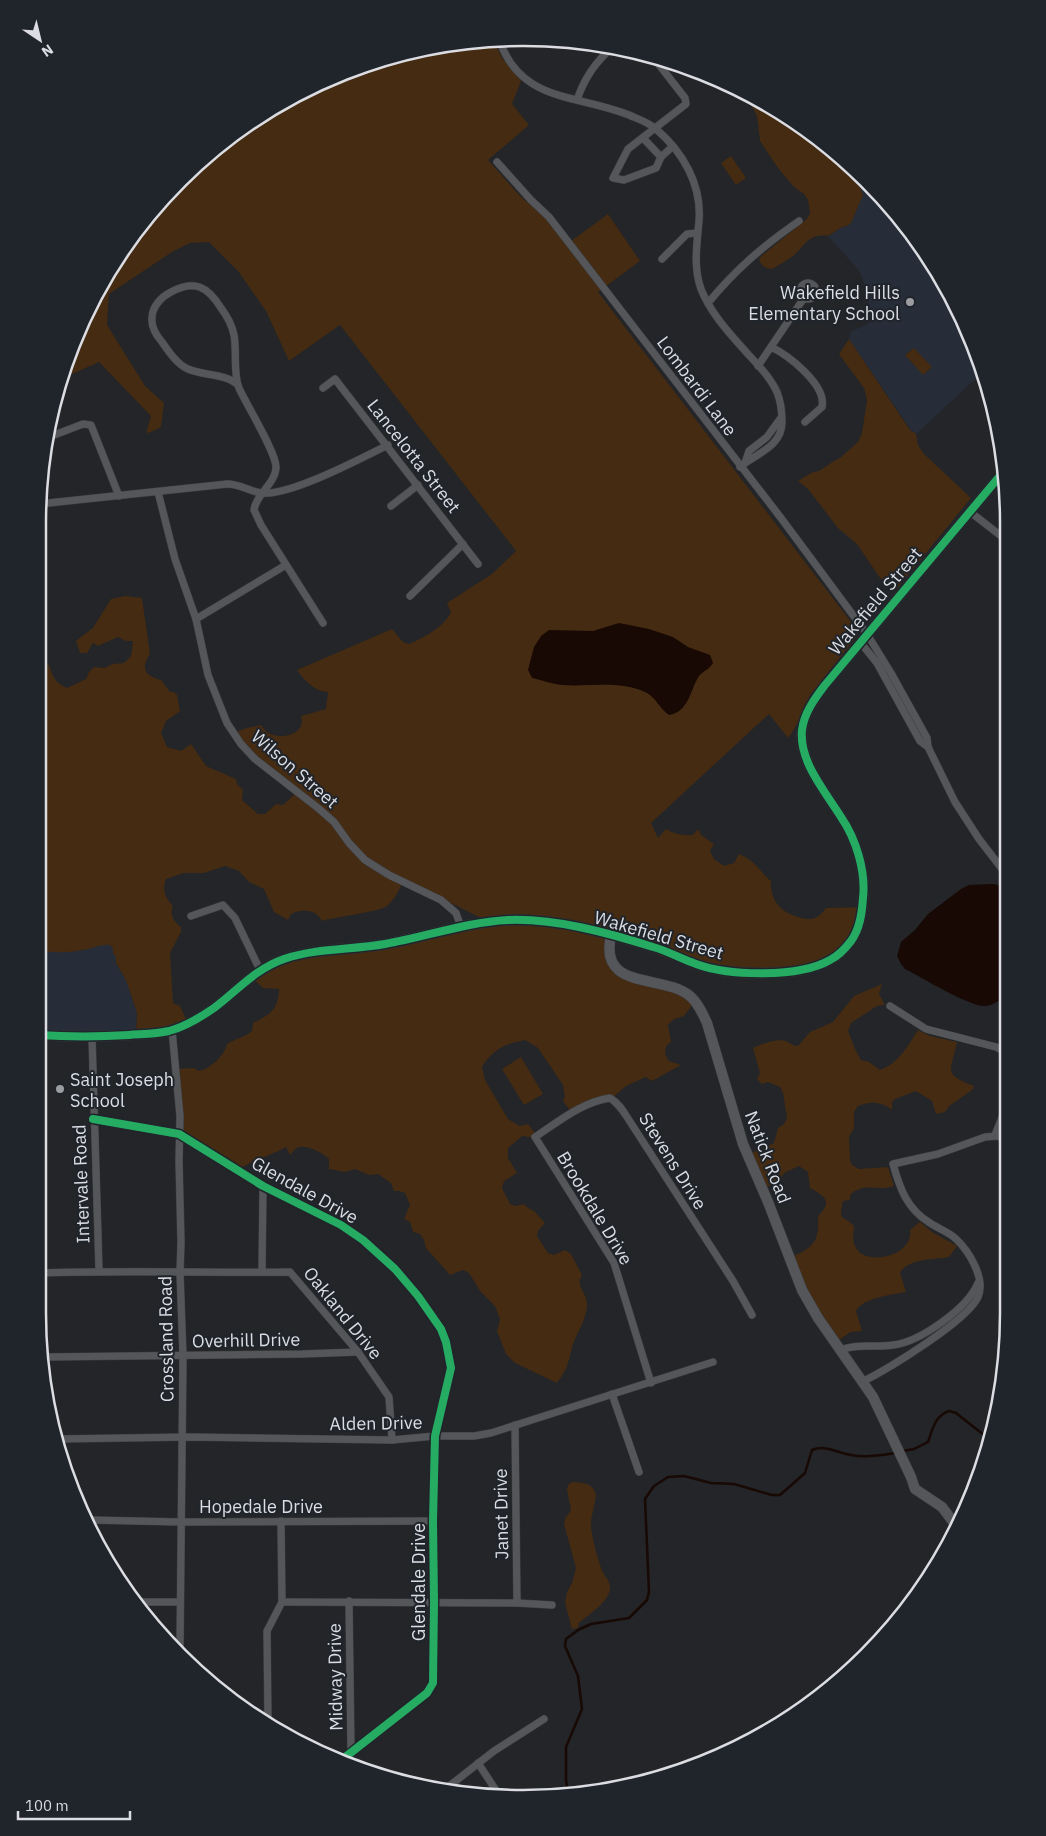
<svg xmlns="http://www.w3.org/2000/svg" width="1046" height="1836" viewBox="0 0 1046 1836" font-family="'IBM Plex Sans',sans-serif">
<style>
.built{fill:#262c38}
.green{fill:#442b12}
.water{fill:#180904}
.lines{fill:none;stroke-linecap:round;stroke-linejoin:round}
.stream{stroke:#180904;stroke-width:2.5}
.street-casing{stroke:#3e3f43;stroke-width:8}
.secondary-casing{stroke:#3e3f43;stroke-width:11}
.street{stroke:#555659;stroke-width:7}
.secondary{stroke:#555659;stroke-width:10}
.cycleway-casing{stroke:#20242b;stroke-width:11}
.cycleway{stroke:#26ab63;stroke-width:8}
.poi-dot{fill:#9b9da1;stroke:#20242b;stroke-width:2}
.labels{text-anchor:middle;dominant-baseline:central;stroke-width:4;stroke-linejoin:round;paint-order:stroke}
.poi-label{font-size:18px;fill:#dbdde2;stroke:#20242b;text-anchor:end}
.street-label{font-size:18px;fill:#dbdde2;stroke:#20242b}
.rim{fill:none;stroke:#dbdde2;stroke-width:2.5}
</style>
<rect width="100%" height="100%" fill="#232528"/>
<!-- built -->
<g class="built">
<path d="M864,178L927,254L984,371L916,434L911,430L849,339L850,332L871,322L870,309L863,279L858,269L828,236L842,227L847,226L851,223L855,213L857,182Z"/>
<path d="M102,944L110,945L113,948V953L116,957V963L126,980L137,1013L136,1034H38V950L66,952L84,950Z"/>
</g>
<!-- green -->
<g class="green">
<path d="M493,39L502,58L521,81L512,104L529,125L488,160L520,196L547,219L567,244L608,214L640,261L598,292L858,631L857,636L810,695C802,710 799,724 788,738L769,714L651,823L658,838L666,829C674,834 683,836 693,835L698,829L701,835L714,844L710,851L714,859L724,866L734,863L739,854C757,862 757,869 771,881C770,898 779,911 795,916C809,921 817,921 826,908L867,907L865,923L856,940L819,969L793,976L750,979L726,977L693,968L608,936L618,972L667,987L693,1004L684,1016L674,1019L668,1025L671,1042L666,1046L665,1054L669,1061L681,1065L652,1081L646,1077L626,1086L611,1099L572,1113L563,1101L565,1097L563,1085L538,1048L525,1040C505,1044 493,1049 482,1067L485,1080L508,1119L520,1126L528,1124L537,1136L535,1138L522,1136L508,1148V1158L517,1173L504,1181L502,1188L510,1204L516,1206L524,1204L528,1208L534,1211L545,1223L538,1231L537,1236L548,1253L554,1255L565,1250L571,1254L582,1275C575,1287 587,1292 587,1304C587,1318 578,1331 573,1344C568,1362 569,1367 557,1383L515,1363L506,1354L497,1331L500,1320L495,1306L480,1291L469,1273L463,1270L450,1275L426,1248L424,1240L420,1234L413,1232L410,1222L404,1219L410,1205L405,1193L399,1191H394L391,1183L378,1174L369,1175L355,1169L345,1172L329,1169V1159C323,1153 309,1145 299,1147C295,1148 293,1152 290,1155L286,1147C271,1156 252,1160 238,1170L179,1135L177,1069L194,1068L199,1071C210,1069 225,1055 227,1044C236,1038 244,1038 252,1031L253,1023C271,1014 278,1010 279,989L263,988L252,978L271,966L348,950L481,918L435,895L402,884C398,892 394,900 387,906C380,912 334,917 322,921C316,909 302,909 291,914L288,920L274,912L264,889L249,882L239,871L225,866L204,873H184L166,879C162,889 165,898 173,906C169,915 174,921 181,927V932L170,953L173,1003L180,1006L188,1023L136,1034L137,1013L126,980L116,963V957L113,953V948L110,945C100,944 93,949 82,950C68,953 52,953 38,950V662L41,664L49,665C53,677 55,683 67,688L86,679L89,672L94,667L105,668L112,664L124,663L131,656L133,641H126L118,637L98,646L93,643L87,653H80L76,641L93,628L111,599L125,596L142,598L150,654C140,668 145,676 161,680L170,692H174L177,695L180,711L166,721L161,733L167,747L181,751L191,744L206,766L236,779L237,784L243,790L242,800L258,814H265L276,804L283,805L295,794L261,764L234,734C248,726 248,729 261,725C263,727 264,730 267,732C279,741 307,735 301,716L326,709L328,692C315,692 304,680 297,670L392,629L403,642L409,644C425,637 442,628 451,613L447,603L492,574L516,551L340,325L289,361L266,311L238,271L209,242L190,243L172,252L109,294L107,325L145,386L164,403L161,427L151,432L146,433L151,416L99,362L61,379L63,367L103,280L158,203L228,138L309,87L398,54Z"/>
<path d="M745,93L766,103L864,178L858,182L863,195L851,223L847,226L842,227L828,236C808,233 805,246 793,256C786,261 779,265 772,269C764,268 761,266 759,258L807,219L810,213L808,200L804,194L794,187L778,168L760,141L757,116Z"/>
<path d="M731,156L746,178L736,185L721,163Z"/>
<path d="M849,339L910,430L916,434L918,445L923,453L971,498L894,592L890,584L880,578L857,544L838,528L808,489L798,481L813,472L819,471L834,461L840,458L858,442L862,433L867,400L864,388L839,354Z"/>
<path d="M914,348L932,367L923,375L905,355Z"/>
<path d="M882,984L879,994L885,1005L877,1006L851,1023L848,1031L855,1049L861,1060L869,1062L880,1070C899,1063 907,1047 918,1030L930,1036L957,1042C951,1072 942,1073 974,1086L972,1090L949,1106L945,1112L936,1114L932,1101L916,1091L895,1099L892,1102V1110C882,1101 869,1101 858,1106L854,1112V1128L849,1137L850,1160L852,1165L859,1169L888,1167L894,1186C877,1192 864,1181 850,1195V1200L843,1201C838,1224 843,1214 854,1226C854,1232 852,1241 855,1246C864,1268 914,1256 910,1230L920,1222L932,1232L957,1246L949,1257C934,1260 908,1258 900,1273L906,1292C891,1295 864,1297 856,1311L862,1331L851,1332L836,1342L790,1258C814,1247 819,1243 818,1216C833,1202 825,1196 810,1188L808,1172L799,1166L784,1173L778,1183L762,1188L749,1154L774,1143L778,1128L784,1124L787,1118L783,1093L780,1087L768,1082L762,1084L757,1079L760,1073L753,1048C762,1044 777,1038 786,1041C791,1043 792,1046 798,1046L810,1032L833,1022L854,996Z"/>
<path d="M521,1057L543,1094L524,1105L502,1069Z"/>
<path d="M572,1482C581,1483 591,1482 595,1492C598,1498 590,1517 591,1526C592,1539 597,1555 601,1568C603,1575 611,1581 610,1589C607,1604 589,1614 579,1623L578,1628L572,1629L565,1603L567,1592L572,1583L576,1568L564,1524L565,1519L571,1510L567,1490L568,1485Z"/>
</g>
<!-- water -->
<g class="water">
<path d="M619,623L649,629L673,637L688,647L710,655L713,663C710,669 703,671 699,676C690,690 689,712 669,715C660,709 656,698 647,693C620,680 591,687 562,685C552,684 541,680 532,678L528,670L534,647L541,636L549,630L593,631Z"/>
<path d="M993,884L998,885L1006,891V996C1000,1000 992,1006 985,1006C970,1007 921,977 905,969L901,964L897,956L901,942L915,930L928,914L961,889L969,885Z"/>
</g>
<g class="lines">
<!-- stream -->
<g class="stream">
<path d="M903,1451L914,1449L928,1442C933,1428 935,1416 949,1411L956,1413L989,1439"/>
<path d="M568,1794L566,1780V1747L582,1709L578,1676L565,1646L566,1639L578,1630L591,1624L629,1618L647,1600L649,1592L645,1499L654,1486L668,1477L684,1476L711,1483L734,1484L772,1495H780L805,1473L812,1450C825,1444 837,1453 851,1455C865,1458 881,1455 895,1453"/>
</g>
<defs>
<g id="street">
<path d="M499,39C520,103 577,94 629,115C638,119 648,122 656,129C683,152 702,185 699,221C697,244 693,267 701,289C711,314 730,334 747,353C758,365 770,377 777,392C781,402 782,412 782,422C782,447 755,454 740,467"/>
<path d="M653,57L685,98L686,104L628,149L613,178L624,180L656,168L661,157L673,146"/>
<path d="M577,100C584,79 595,62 612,48"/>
<path d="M643,138L661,157"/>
<path d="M497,162L531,200L549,217L781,518L867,634L891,673L927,738L928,747L955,802L979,839L1006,874"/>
<path d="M662,259L687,234L697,233"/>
<circle cx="808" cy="291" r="8"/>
<path d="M708,303C736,269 763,246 799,221"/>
<path d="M771,347C788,355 827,385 822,407L805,422"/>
<path d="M758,366L804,298"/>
<path d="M238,385C225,373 204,376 188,369C177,364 169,352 162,342C156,335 151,327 152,318C152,307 161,297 171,292C195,279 208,287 221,308C227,316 232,325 234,335C237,351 233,374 239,388C246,404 276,452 276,467C276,483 256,494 254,510L261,525L323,623"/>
<path d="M323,388L335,379L478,564"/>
<path d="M49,437L83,424L91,425L119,496"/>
<path d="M745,463L749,451L767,437L780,419"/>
<path d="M158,492L175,559L196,619L208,675L227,723L241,744L255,759L318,808L334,822L349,843L365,860L389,875L441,900L456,913L461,927"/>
<path d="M39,504L227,484C240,484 249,491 261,493C288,497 362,458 388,445"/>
<path d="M391,506L418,485"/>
<path d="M969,511L1005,539"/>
<path d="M410,596L463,544"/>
<path d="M196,619L286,565"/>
<path d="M860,642L877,663L920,741L928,747"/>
<path d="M191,916L223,905L235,918L260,970"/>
<path d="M890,1006L926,1029L996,1047L1006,1052"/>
<path d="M172,1030L180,1116L179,1161L181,1242L180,1273L183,1356L180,1648"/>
<path d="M92,1037L99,1270"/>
<path d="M93,1119L179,1134L263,1186L341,1225L363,1240L395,1269L418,1296L441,1329L446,1342L451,1368L435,1436L433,1521L434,1602L433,1683L427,1693L344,1758"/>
<path d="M995,1135L1007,1105"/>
<path d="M262,1272L263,1186"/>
<path d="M38,1273C122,1270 206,1273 290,1272L358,1352L389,1397L392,1440"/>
<path d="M840,1350C858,1343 875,1348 893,1345C920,1342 968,1308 978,1283"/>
<path d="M45,1357L302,1354L358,1352"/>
<path d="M862,1382C888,1369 967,1321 978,1297C986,1279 969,1251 956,1239C949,1232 939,1229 930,1223C907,1209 900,1189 893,1164L938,1154L985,1137L998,1136L1007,1140"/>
<path d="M651,1383L614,1263L535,1137C558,1122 582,1102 610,1098C618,1103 622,1109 627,1117L733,1281L752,1315"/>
<path d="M612,1394L639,1472"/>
<path d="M515,1425L517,1603"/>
<path d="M58,1439L189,1437L392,1440L435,1436H474L491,1433L713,1362"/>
<path d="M91,1520L180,1522L433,1521"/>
<path d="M349,1601L351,1752"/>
<path d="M134,1602H180"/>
<path d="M282,1602L517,1603L552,1605"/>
<path d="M268,1723L267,1631L282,1602L281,1521"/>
<path d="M478,1763L497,1792"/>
<path d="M448,1787L494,1751L544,1719"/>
</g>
<g id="secondary">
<path d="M611,936C598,992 665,973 691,997C698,1003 703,1014 707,1023L743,1144L768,1202L802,1290L818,1318L873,1397L911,1477L915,1489L942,1507L957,1527"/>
<path d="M38,1035C70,1037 97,1037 129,1035C142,1034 156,1034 169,1031C184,1027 201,1017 214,1008C238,990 255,969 284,959C316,948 351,950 385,944C426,937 466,922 508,920C555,918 609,933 653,947C668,951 681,959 696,964C729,976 799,978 830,960C838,956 845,949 851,941C860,929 862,913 863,898C866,871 856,839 841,817C825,791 799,762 802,730C804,713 815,698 825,685L1004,471"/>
</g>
</defs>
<!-- street casing -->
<use href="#street" class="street-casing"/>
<!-- secondary casing -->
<use href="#secondary" class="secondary-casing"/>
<!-- street -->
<use href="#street" class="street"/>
<!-- secondary -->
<use href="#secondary" class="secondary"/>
<defs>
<g id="cycleway">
<path d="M38,1035C70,1037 97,1037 129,1035C142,1034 156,1034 169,1031C184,1027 201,1017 214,1008C238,990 255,969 284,959C316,948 351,950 385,944C426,937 466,922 508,920C555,918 609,933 653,947C668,951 681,959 696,964C729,976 799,978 830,960C838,956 845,949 851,941C860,929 862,913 863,898C866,871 856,839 841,817C825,791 799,762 802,730C804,713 815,698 825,685L1004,471"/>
<path d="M93,1119L179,1134L263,1186L341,1225L363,1240L395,1269L418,1296L441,1329L446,1342L451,1368L435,1436L433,1521L434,1602L433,1683L427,1693L344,1758"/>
</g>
</defs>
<!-- cycleway casing -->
<use href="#cycleway" class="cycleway-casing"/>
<!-- cycleway -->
<use href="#cycleway" class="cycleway"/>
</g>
<!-- markers -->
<g class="poi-dot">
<circle cx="910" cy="302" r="5"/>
<circle cx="60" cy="1089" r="5"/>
</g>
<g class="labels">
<!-- poi labels -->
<g class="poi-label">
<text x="900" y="292">Wakefield Hills<tspan x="900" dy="21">Elementary School</tspan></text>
<text x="70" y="1079" text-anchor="start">Saint Joseph<tspan x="70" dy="21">School</tspan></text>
</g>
<!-- street labels -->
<g class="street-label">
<text transform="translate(697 386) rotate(53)">Lombardi Lane</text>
<text transform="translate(414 456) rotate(52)">Lancelotta Street</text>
<text transform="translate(875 601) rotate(-50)">Wakefield Street</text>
<text transform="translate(295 769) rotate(41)">Wilson Street</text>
<text transform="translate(659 935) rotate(16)">Wakefield Street</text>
<text transform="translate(768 1157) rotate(69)">Natick Road</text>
<text transform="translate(673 1161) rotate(58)">Stevens Drive</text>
<text transform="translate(81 1184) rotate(-92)">Intervale Road</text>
<text transform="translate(305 1190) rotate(29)">Glendale Drive</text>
<text transform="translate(595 1208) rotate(59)">Brookdale Drive</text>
<text transform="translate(343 1313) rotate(51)">Oakland Drive</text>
<text transform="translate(166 1339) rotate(-91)">Crossland Road</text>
<text transform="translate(246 1340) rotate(-1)">Overhill Drive</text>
<text transform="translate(376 1423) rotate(-1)">Alden Drive</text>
<text x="261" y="1506">Hopedale Drive</text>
<text transform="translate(501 1514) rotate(-91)">Janet Drive</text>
<text transform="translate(418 1582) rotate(-90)">Glendale Drive</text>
<text transform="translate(335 1677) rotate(-91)">Midway Drive</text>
</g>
</g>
<!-- crop -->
<path d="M0 0H1046V1836H0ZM523 46H523A477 477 0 0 1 1000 523V1313A477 477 0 0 1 523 1790H523A477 477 0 0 1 46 1313V523A477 477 0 0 1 523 46Z" fill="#20242b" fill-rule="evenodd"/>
<path class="rim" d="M523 46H523A477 477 0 0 1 1000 523V1313A477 477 0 0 1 523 1790H523A477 477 0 0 1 46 1313V523A477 477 0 0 1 523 46Z"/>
<!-- north arrow -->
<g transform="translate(40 40) rotate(145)" stroke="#20242b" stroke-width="4" paint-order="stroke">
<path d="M0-4L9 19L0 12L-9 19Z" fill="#dbdde2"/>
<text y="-8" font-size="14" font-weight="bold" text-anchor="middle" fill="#dbdde2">N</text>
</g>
<!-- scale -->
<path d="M18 1811v8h112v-8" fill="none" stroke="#dbdde2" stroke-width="2.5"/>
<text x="25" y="1811" font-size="15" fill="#dbdde2" stroke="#20242b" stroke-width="4" paint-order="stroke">100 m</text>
</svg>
